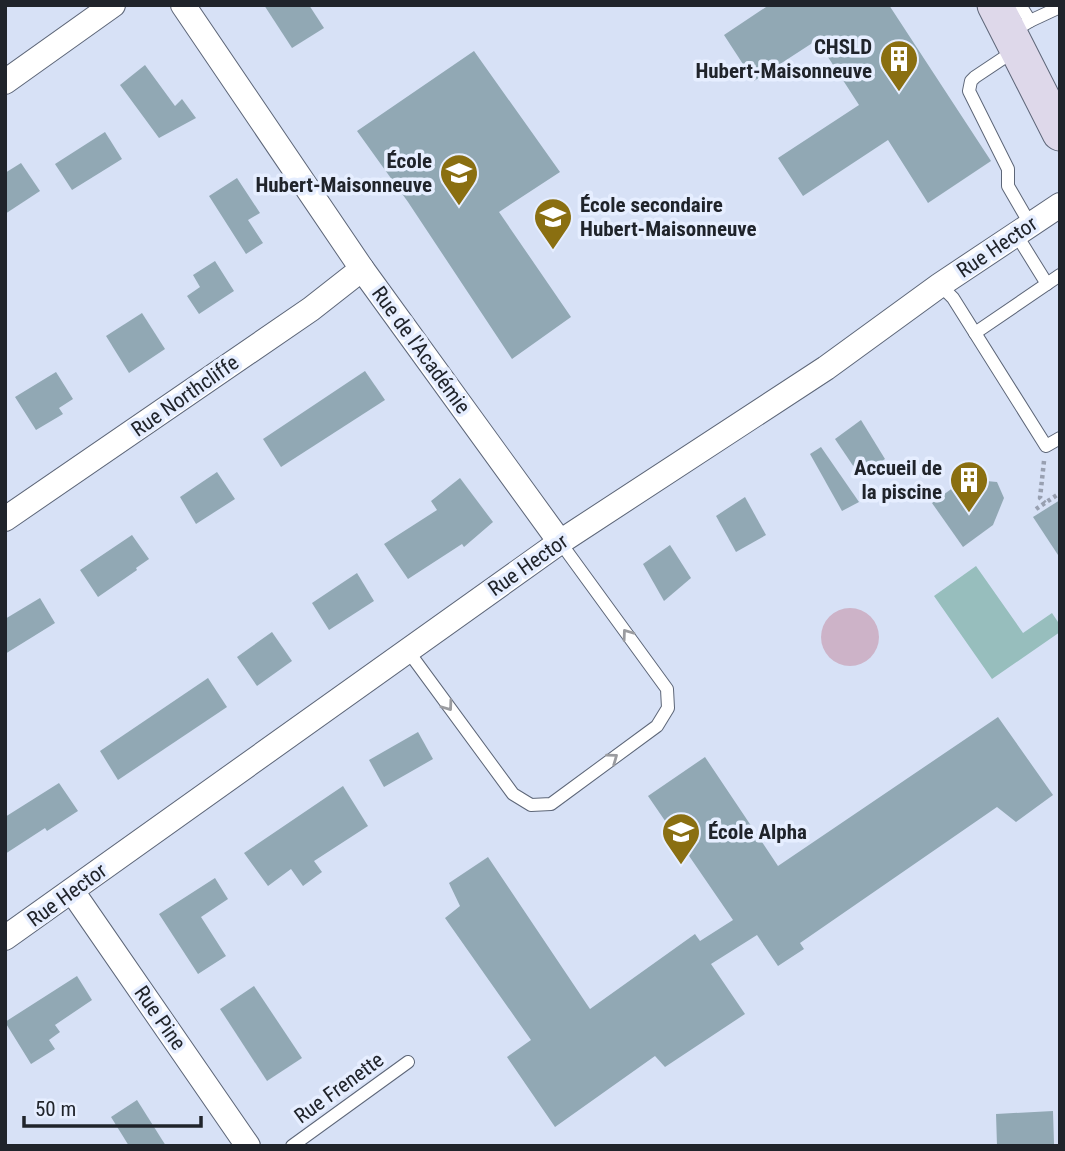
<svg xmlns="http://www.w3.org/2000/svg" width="1065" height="1151" viewBox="0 0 1065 1151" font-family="'Roboto Condensed',sans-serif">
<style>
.green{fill:#cdb3c8}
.water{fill:#97bebd}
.building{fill:#91a8b4}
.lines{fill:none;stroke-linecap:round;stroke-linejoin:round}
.lane-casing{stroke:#5d6678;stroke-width:14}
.street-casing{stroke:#5d6678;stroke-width:26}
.secondary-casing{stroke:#5d6678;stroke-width:37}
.path{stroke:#98a0b1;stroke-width:4.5;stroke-dasharray:3.5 3.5;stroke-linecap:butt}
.lane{stroke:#fff;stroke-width:12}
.street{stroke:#fff;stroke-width:24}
.secondary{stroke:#ded8ea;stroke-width:35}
.oneway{stroke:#9b9ca0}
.labels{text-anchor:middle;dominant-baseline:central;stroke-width:7;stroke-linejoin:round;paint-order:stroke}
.poi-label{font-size:21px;font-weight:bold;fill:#20242b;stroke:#e6eeff;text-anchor:end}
.street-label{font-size:21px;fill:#20242b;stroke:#e6eeff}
</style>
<rect width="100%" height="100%" fill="#d7e1f6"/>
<!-- green -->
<circle class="green" cx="850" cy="637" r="29"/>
<!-- water -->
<path class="water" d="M976,566L1023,633L1052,613L1060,625V632L992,679L934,596Z"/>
<!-- building -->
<g class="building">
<path d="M264,5H309L324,28L292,48Z"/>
<path d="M769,5H889L991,161L928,203L888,140L803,196L778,158L859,105L817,40L754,81L724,35Z"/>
<path d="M474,51L560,172L499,212L571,317L512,359L408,202L357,131Z"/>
<path d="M145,65L175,106L182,99L196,118L159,138L120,85Z"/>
<path d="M105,132L122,159L72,190L55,164Z"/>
<path d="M21,163L40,191L5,214V173Z"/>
<path d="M237,178L260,213L248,220L263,243L246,254L209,196Z"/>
<path d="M215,261L234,291L199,314L187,296L200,287L193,275Z"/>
<path d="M142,313L165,349L129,373L106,336Z"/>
<path d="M365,371L385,400L281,467L263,439Z"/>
<path d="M56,372L73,399L59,408L63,414L36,430L15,397Z"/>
<path d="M861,420L885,459L860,476L835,439Z"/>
<path d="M821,447L859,502L842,511L810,454Z"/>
<path d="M217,472L235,499L196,524L180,497Z"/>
<path d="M460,478L493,522L464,547L462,544L408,579L384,544L437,510L431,501Z"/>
<path d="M965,479L997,482L1004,498L993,525L963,547L932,503Z"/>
<path d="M745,497L766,535L736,552L716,516Z"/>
<path d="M1060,500V558L1033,517Z"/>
<path d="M132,535L149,559L136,568L137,570L98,597L80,570Z"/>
<path d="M670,545L691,578L664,601L643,564Z"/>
<path d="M357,573L374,601L329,630L312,603Z"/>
<path d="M40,598L55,623L5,654V619Z"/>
<path d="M272,632L292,661L257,686L237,657Z"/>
<path d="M208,678L227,707L118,780L100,751Z"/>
<path d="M998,717L1053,795L1016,822L997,807L800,943L804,949L778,966L757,935L711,964L745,1014L665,1067L655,1056L555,1127L507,1057L531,1040L445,918L460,906L449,883L488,857L590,1009L695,934L700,941L733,920L648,796L705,757L778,866Z"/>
<path d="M418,732L433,759L384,787L369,760Z"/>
<path d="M59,783L78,811L47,831L45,828L5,854V817Z"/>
<path d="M343,786L368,826L314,861L322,872L303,886L291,869L268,886L244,853Z"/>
<path d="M215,878L228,899L201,917L226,956L198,974L159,914Z"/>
<path d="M77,976L92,1000L55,1025L60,1032L49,1040L55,1049L31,1064L5,1022Z"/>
<path d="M254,986L302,1058L267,1081L220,1009Z"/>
<path d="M137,1100L166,1146H129L111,1117Z"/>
<path d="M1053,1111L1054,1144L997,1146L996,1114Z"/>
</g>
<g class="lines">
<defs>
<g id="lane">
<path d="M1030,21L1060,7"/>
<path d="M1010,33L1030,21L1020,5"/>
<path d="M1017,49L975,77L971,81L969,91L1008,169V186L1030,224"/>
<path d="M1016,234L1047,284"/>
<path d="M940,285L953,298L1046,446L1060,438"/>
<path d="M975,333L1060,275"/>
<path d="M408,651L513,794L531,805L551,804L657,726L668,708L667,689L560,542"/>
<path d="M292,1146L408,1062"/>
</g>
<g id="street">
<path d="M183,5L362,269L560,542"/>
<path d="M5,82L113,5"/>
<path d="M5,519L311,309L362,269"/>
<path d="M72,891L248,1146"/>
<path d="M5,938L560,542L826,368L940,285L1060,205"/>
</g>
<path id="secondary" d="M995,5L1060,133"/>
</defs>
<!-- lane casing -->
<use href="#lane" class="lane-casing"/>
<!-- street casing -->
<use href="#street" class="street-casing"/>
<!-- secondary casing -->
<use href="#secondary" class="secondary-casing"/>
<!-- path -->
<g class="path">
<path d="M1044,461L1040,498L1045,503"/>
<path d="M1036,509L1060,493"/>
</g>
<!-- lane -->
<use href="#lane" class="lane"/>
<!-- street -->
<use href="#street" class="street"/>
<!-- secondary -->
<use href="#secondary" class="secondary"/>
</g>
<!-- one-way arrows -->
<defs><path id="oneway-chevron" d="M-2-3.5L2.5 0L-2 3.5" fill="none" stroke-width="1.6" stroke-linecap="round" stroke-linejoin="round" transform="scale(1.75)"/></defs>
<g class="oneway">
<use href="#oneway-chevron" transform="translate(627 634) rotate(-126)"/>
<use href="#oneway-chevron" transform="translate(448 706) rotate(54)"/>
<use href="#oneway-chevron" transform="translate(613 758) rotate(-36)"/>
</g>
<!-- icons -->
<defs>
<symbol id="building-pin" viewBox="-11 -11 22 30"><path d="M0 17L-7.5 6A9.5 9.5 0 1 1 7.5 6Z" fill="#8a6f11" stroke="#e6eeff"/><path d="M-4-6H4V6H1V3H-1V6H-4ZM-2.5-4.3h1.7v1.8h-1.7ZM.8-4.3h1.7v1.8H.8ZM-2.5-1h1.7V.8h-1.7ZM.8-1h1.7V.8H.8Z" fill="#fff"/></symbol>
<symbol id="school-pin" viewBox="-11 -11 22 30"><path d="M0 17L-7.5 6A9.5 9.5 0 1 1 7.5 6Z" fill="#8a6f11" stroke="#e6eeff"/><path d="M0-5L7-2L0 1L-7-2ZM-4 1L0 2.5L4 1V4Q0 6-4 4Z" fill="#fff"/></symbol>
</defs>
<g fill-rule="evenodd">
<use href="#building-pin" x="877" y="37" width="44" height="60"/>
<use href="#school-pin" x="437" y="151" width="44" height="60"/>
<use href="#school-pin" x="531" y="195" width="44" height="60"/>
<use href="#building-pin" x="947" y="458" width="44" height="60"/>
<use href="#school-pin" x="659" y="810" width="44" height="60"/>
</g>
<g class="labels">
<!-- poi labels -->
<g class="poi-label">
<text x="872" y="47">CHSLD<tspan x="872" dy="24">Hubert-Maisonneuve</tspan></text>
<text x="432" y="161">École<tspan x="432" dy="24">Hubert-Maisonneuve</tspan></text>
<text x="580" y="205" text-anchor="start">École secondaire<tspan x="580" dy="24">Hubert-Maisonneuve</tspan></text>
<text x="942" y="468">Accueil de<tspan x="942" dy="24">la piscine</tspan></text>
<text x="708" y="832" text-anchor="start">École Alpha</text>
</g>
<!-- street labels -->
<g class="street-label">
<text transform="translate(997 247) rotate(-34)">Rue Hector</text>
<text transform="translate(421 350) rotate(54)">Rue de l'Académie</text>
<text transform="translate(185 396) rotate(-35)">Rue Northcliffe</text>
<text transform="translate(528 565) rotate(-35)">Rue Hector</text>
<text transform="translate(67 895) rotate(-36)">Rue Hector</text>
<text transform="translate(160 1018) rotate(55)">Rue Pine</text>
<text transform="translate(339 1088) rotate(-36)">Rue Frenette</text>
</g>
</g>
<!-- border -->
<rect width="1065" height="1151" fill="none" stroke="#20242b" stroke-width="14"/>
<!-- scale -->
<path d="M24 1116v10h177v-10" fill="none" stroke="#20242b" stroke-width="3.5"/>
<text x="35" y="1116" font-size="21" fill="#20242b" stroke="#e6eeff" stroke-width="5" paint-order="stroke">50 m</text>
</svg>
